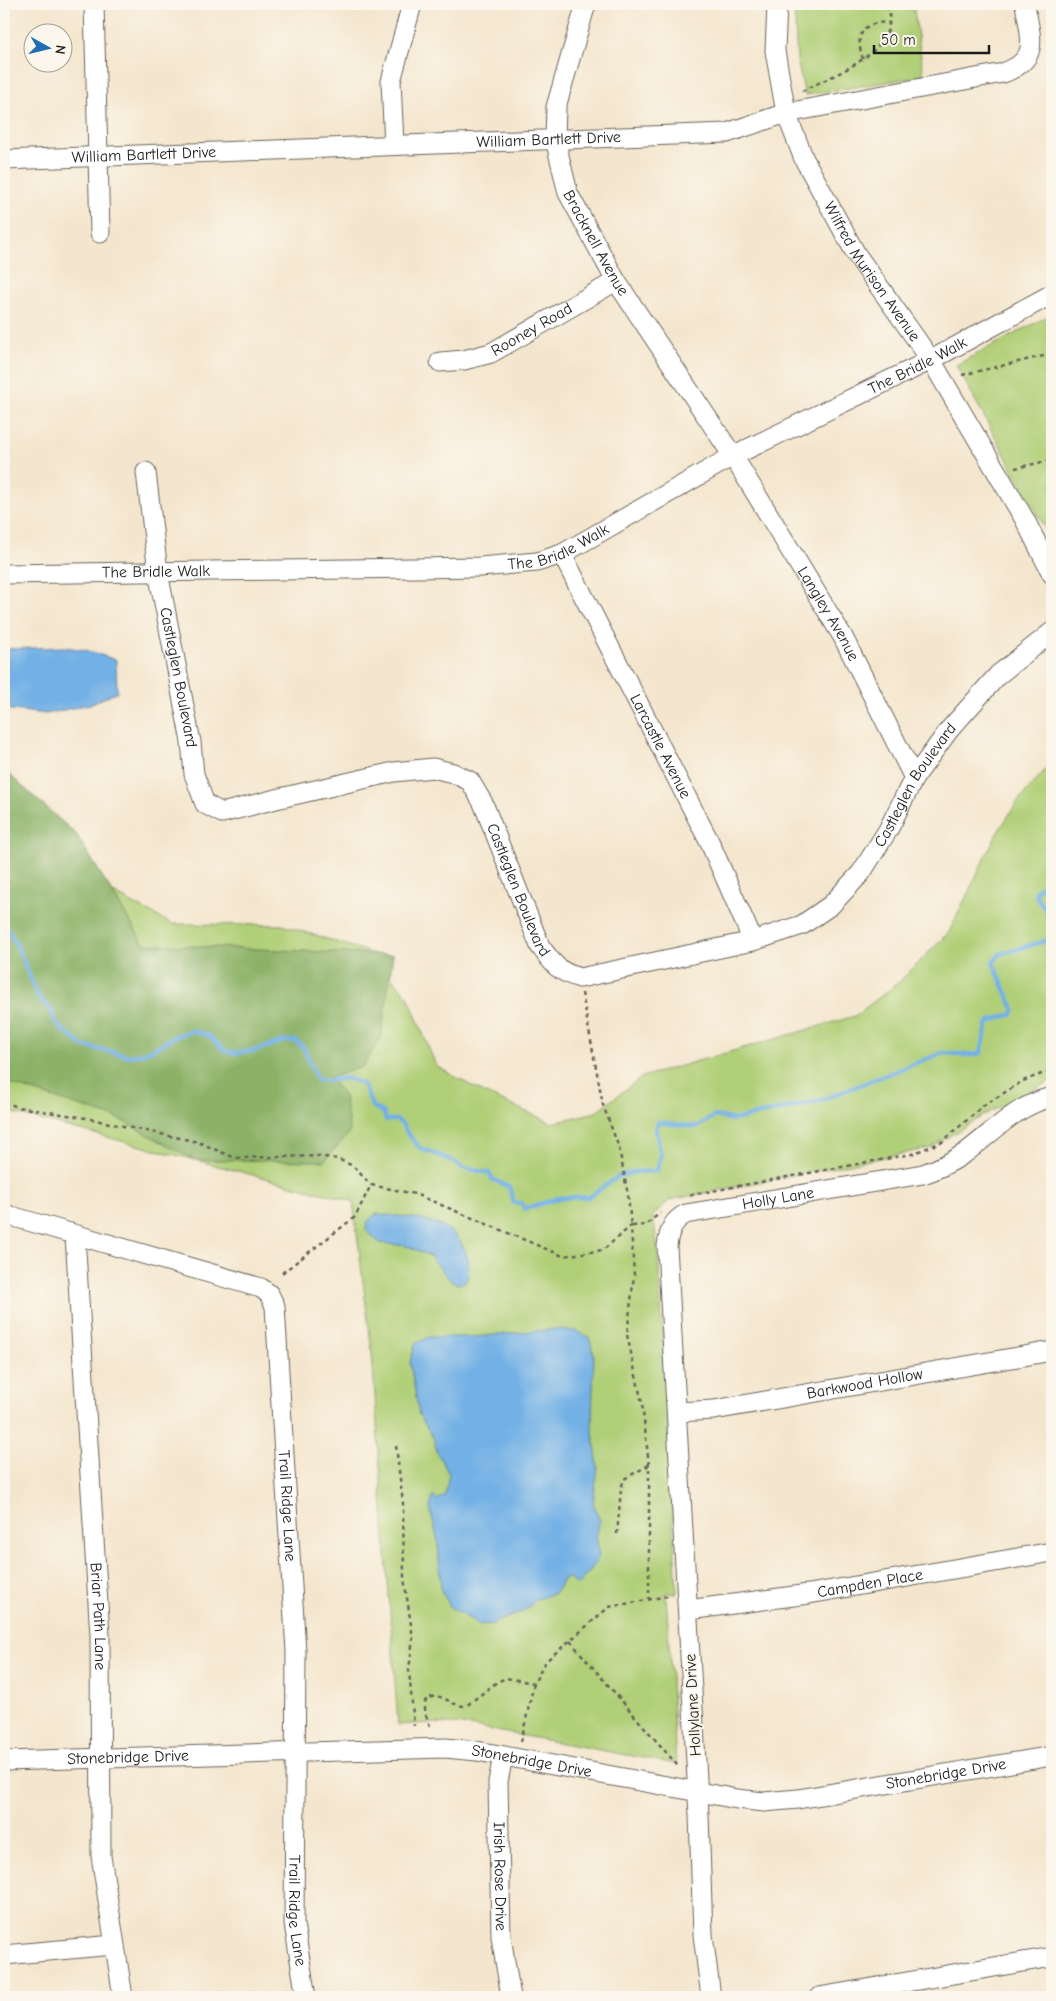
<svg xmlns="http://www.w3.org/2000/svg" width="1056" height="2001" viewBox="0 0 1056 2001" font-family="'Comic Neue',sans-serif">
<style>
.green{fill:#b0cf77;stroke:#66764a}
.forest{fill:#8cb268;stroke:#546742}
.water{fill:#72b0e5;stroke:#476680}
.lines{fill:none;stroke-linecap:round;stroke-linejoin:round}
.stream{stroke:#72b0e5;stroke-width:4.5}
.minor-casing{stroke:#68635a;stroke-width:21}
.path{stroke:#68635a;stroke-width:2.5;stroke-dasharray:4 4;stroke-linecap:butt}
.minor{stroke:#fff;stroke-width:19}
.labels{text-anchor:middle;dominant-baseline:central;stroke-width:4;stroke-linejoin:round;paint-order:stroke}
.street-label{font-size:16px;fill:#1c1c1c;stroke:#fbf7ec}
</style>
<rect width="100%" height="100%" fill="#fbf7ec"/>
<filter id="ink" filterUnits="userSpaceOnUse"><feTurbulence type="fractalNoise" baseFrequency=".02" numOctaves="2"/><feDisplacementMap in="SourceGraphic" scale="10" xChannelSelector="R" yChannelSelector="G"/><feConvolveMatrix kernelMatrix="1 2 1 2 8 2 1 2 1" color-interpolation-filters="sRGB"/></filter>
<filter id="wash" filterUnits="userSpaceOnUse"><feTurbulence type="fractalNoise" baseFrequency=".0096" numOctaves="4" result="noise"/><feDisplacementMap in="SourceGraphic" scale="20" xChannelSelector="R" yChannelSelector="G"/><feGaussianBlur stdDeviation="1.12" result="paint"/><feColorMatrix in="noise" values="0 0 0 0 0 0 0 0 0 0 0 0 0 0 0 0 0 1.4 0 .05"/><feComposite in="paint" operator="in"/></filter>
<g filter="url(#wash)">
<rect width="100%" height="100%" fill="#f4e6ce"/>
<!-- green -->
<g class="green">
<path d="M794,4H913L924,76L805,95L797,60Z"/>
<path d="M1052,314V541L956,365Z"/>
<path d="M1052,762V1080L984,1115L930,1148L670,1200L653,1215L658,1253L677,1593H666L676,1764L464,1725L432,1723L398,1725L372,1353L353,1201L10,1112L4,1106V784L98,885L172,924L282,925L369,952L408,996L436,1066L486,1094L552,1123L596,1112L642,1077L855,1016L899,982L949,932L996,835L1018,801Z"/>
</g>
<!-- forest -->
<path class="forest" d="M4,770L76,834L144,944L393,955L381,1038L362,1067L329,1078L344,1096L350,1132L324,1161L195,1160L117,1118L4,1082Z"/>
<!-- water -->
<g class="water">
<path d="M64,647L86,650L116,660L117,692L90,704L46,714L4,709V649Z"/>
<path d="M376,1214C410,1218 455,1216 467,1256C469,1265 470,1274 465,1282L457,1284L450,1280L430,1256L407,1246L380,1243L366,1230L367,1222Z"/>
<path d="M556,1329L576,1331L589,1337L594,1354L592,1424L598,1467L593,1503L600,1520L596,1533L599,1556L593,1567L578,1585L568,1578L563,1580L555,1593L535,1600L526,1610L492,1624L480,1625L451,1608L441,1590L438,1542L430,1508L433,1496L437,1500L445,1495L449,1474L437,1452L434,1439L419,1415L410,1363L415,1344L429,1337H474Z"/>
</g>
<g class="lines">
<!-- stream -->
<g class="stream">
<path d="M1052,886L1039,887L1036,891L1037,898L1052,918"/>
<path d="M4,923L17,946L38,996L50,1009L57,1025L83,1046L131,1056L150,1051L176,1036L193,1031L208,1035L224,1050L232,1053L253,1051L284,1041H296L304,1048L317,1080L326,1081L347,1078L363,1084L372,1106L383,1112L386,1120H397L402,1124L408,1134L420,1148L453,1161L461,1167L489,1173L492,1179L509,1187L514,1203H521L525,1209L559,1198L589,1197L619,1176L634,1172L657,1171L661,1155L656,1130L658,1122L696,1127L715,1116L734,1120L819,1101L942,1053C956,1052 968,1058 981,1053L988,1022L1012,1014L1014,1009L993,963L1000,954L1052,939"/>
</g>
</g>
</g>
<g filter="url(#ink)">
<g class="lines">
<defs>
<g id="minor">
<path d="M94,4L100,233"/>
<path id="s1" d="M586,4L556,107L555,139L568,193L616,281L733,456L843,637L914,778"/>
<path id="s2" d="M777,4L775,51L786,113L804,159L856,254L931,360L1025,520L1052,574"/>
<path d="M394,145L391,81L412,4"/>
<path id="s3" d="M4,160L727,133L786,113L1003,73C1042,59 1030,37 1025,4"/>
<path id="s4" d="M440,362L464,360L491,353L616,281"/>
<path id="s5" d="M146,472L158,572L191,742L194,774L205,804L222,813L276,799L394,772L433,768L453,773L470,781L483,803L540,946C553,964 558,972 580,978L753,941L802,925L831,905L861,873L888,830L914,778L949,730L998,675L1052,632"/>
<path id="s6" d="M562,554L710,843L753,941"/>
<path id="s7" d="M4,574L480,567L537,562L562,554L733,456L931,360L1052,294"/>
<path id="s8" d="M4,1214L261,1288L269,1294L275,1306L296,1652L294,1924L306,1997"/>
<path id="s9" d="M75,1235L100,1635L101,1856L123,1997"/>
<path id="s10" d="M677,1412L714,1410L1052,1351"/>
<path id="s11" d="M688,1610L809,1594L1052,1552"/>
<path id="s12" d="M503,1756L498,1782L501,1937L511,1997"/>
<path id="s13" d="M4,1761L445,1748L477,1751L737,1799L764,1802L798,1799L1052,1756"/>
<path d="M4,1955L114,1945"/>
<path id="s14" d="M711,1997L703,1935L699,1815L667,1246C669,1231 673,1220 686,1214L923,1174C938,1169 952,1162 965,1153C995,1131 1015,1106 1052,1097"/>
<path d="M819,1997L1052,1957"/>
</g>
</defs>
<!-- minor casing -->
<use href="#minor" class="minor-casing"/>
<!-- path -->
<g class="path">
<path d="M863,59C854,35 863,20 890,23"/>
<path d="M802,91C833,75 906,50 886,4"/>
<path d="M962,375L1052,354"/>
<path d="M1052,421V424"/>
<path d="M1015,468L1052,460"/>
<path d="M582,993L603,1105L619,1148L628,1195L631,1226L646,1225L660,1213"/>
<path d="M4,1102L18,1107L86,1118L198,1142L235,1158L318,1156L338,1159L353,1166L371,1185"/>
<path d="M690,1195L912,1154L942,1142L983,1106L1023,1081L1052,1070"/>
<path d="M282,1273L355,1217L371,1185L415,1194L563,1256L603,1250L631,1226L634,1275L627,1335L642,1403L649,1465V1599"/>
<path d="M396,1446L403,1503L404,1578L413,1638L409,1670L414,1726"/>
<path d="M617,1534L621,1489L624,1479L649,1465"/>
<path d="M570,1641L678,1766"/>
<path d="M430,1726L425,1713V1701C441,1688 449,1707 466,1706L497,1682L506,1678L534,1683"/>
<path d="M521,1742L534,1683L546,1661L609,1607L668,1596"/>
</g>
<!-- minor -->
<use href="#minor" class="minor"/>
</g>
</g>
<g class="labels">
<!-- street labels -->
<g class="street-label">
<text stroke="none"><textPath href="#s3" startOffset="545">William Bartlett Drive</textPath></text>
<text stroke="none"><textPath href="#s3" startOffset="140">William Bartlett Drive</textPath></text>
<text stroke="none"><textPath href="#s1" startOffset="252">Bracknell Avenue</textPath></text>
<text stroke="none"><textPath href="#s2" startOffset="291">Wilfred Murison Avenue</textPath></text>
<text stroke="none"><textPath href="#s4" startOffset="99">Rooney Road</textPath></text>
<text stroke="none"><textPath href="#s7" startOffset="962">The Bridle Walk</textPath></text>
<text stroke="none"><textPath href="#s7" startOffset="558">The Bridle Walk</textPath></text>
<text stroke="none"><textPath href="#s7" startOffset="152">The Bridle Walk</textPath></text>
<text stroke="none"><textPath href="#s1" startOffset="690">Langley Avenue</textPath></text>
<text stroke="none"><textPath href="#s5" startOffset="208">Castleglen Boulevard</textPath></text>
<text stroke="none"><textPath href="#s6" startOffset="216">Larcastle Avenue</textPath></text>
<text stroke="none"><textPath href="#s5" startOffset="1256">Castleglen Boulevard</textPath></text>
<text stroke="none"><textPath href="#s5" startOffset="732">Castleglen Boulevard</textPath></text>
<text stroke="none"><textPath href="#s14" startOffset="885">Holly Lane</textPath></text>
<text stroke="none"><textPath href="#s10" startOffset="190">Barkwood Hollow</textPath></text>
<text stroke="none"><textPath href="#s8" startOffset="491">Trail Ridge Lane</textPath></text>
<text stroke="none"><textPath href="#s11" startOffset="184">Campden Place</textPath></text>
<text stroke="none"><textPath href="#s9" startOffset="382">Briar Path Lane</textPath></text>
<text transform="translate(693 1705) rotate(-93)">Hollylane Drive</text>
<text stroke="none"><textPath href="#s13" startOffset="124">Stonebridge Drive</textPath></text>
<text stroke="none"><textPath href="#s13" startOffset="529">Stonebridge Drive</textPath></text>
<text stroke="none"><textPath href="#s13" startOffset="949">Stonebridge Drive</textPath></text>
<text stroke="none"><textPath href="#s12" startOffset="121">Irish Rose Drive</textPath></text>
<text stroke="none"><textPath href="#s8" startOffset="896">Trail Ridge Lane</textPath></text>
</g>
</g>
<!-- margin -->
<rect width="1056" height="2001" fill="none" stroke="#fbf7ec" stroke-width="20"/>
<!-- north arrow -->
<g transform="translate(48 48) rotate(98)"><circle r="24" fill="#fbf7ec" stroke="#a29f99"/>
<path d="M0-4L9 19L0 12L-9 19Z" fill="#1f6fb2"/>
<text y="-8" font-size="14" font-weight="bold" text-anchor="middle" fill="#1c1c1c">N</text>
</g>
<!-- scale -->
<path d="M874 45v8h115v-8" fill="none" stroke="#1c1c1c" stroke-width="2.5"/>
<text x="881" y="45" font-size="15" fill="#1c1c1c" stroke="#fbf7ec" stroke-width="4" paint-order="stroke">50 m</text>
</svg>
